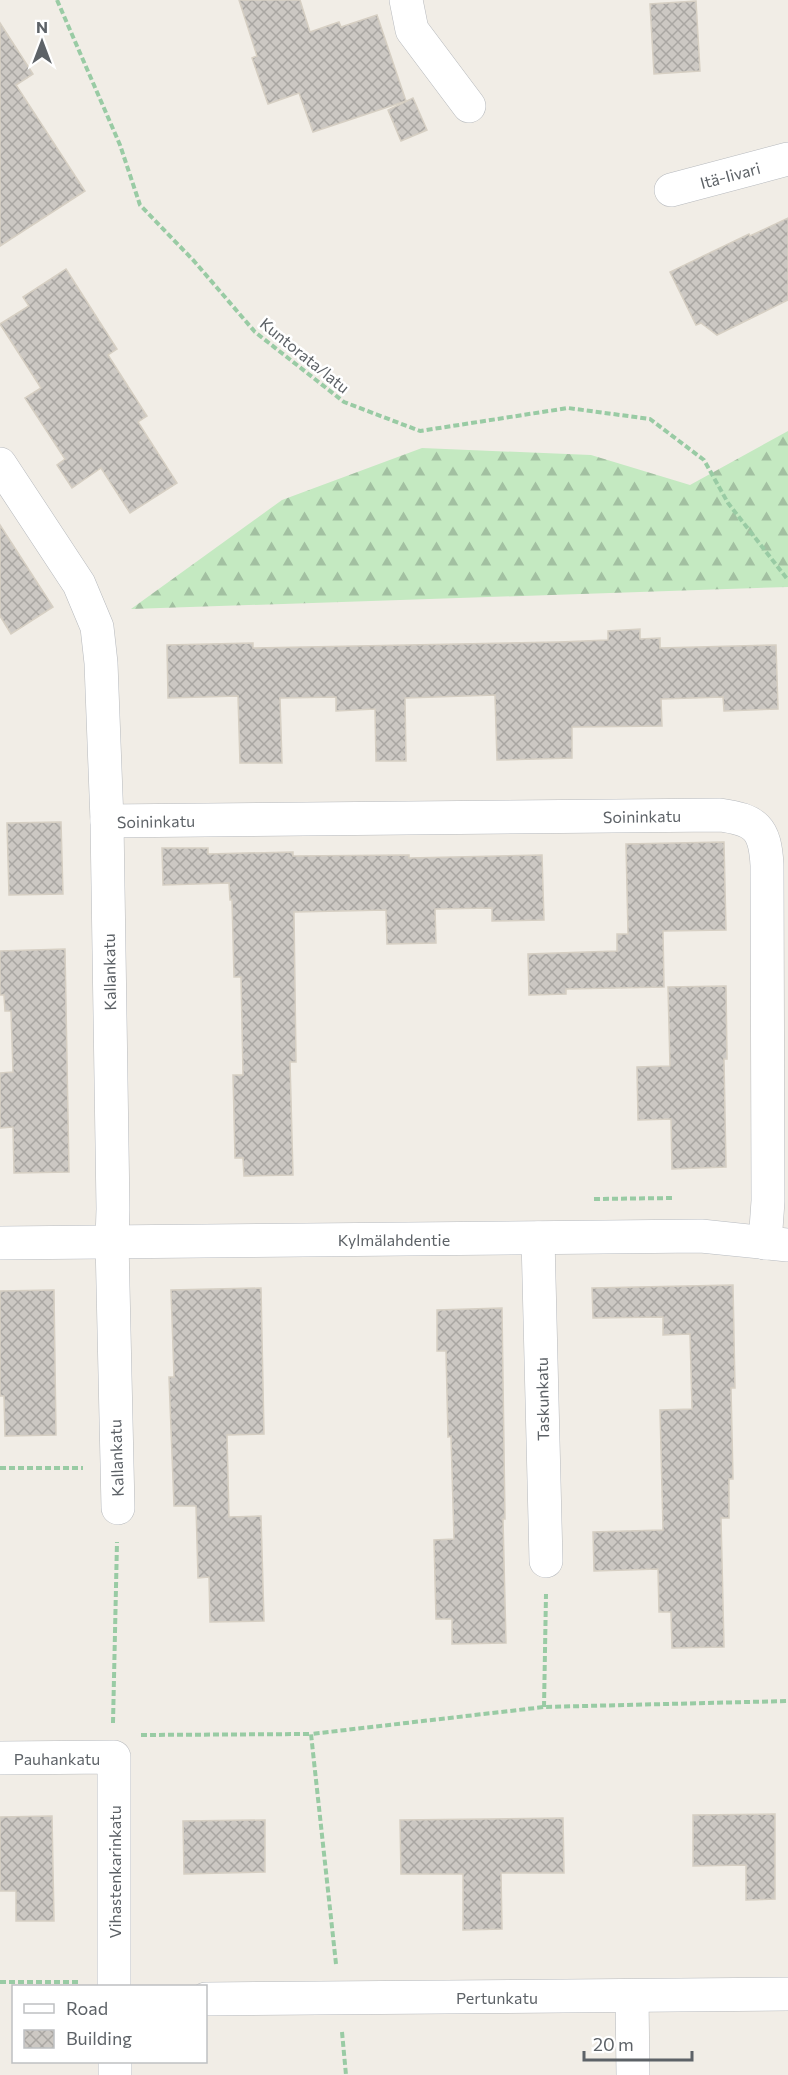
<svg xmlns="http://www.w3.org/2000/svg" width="788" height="2075" viewBox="0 0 788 2075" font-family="Commissioner,sans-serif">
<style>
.forest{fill:url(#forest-firs)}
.building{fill:url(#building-cross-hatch);stroke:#d6cfc3;stroke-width:1.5}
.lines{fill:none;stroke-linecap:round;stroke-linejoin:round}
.street-casing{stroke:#b6b9bd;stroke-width:34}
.secondary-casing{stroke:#b7bbc0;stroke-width:34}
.path{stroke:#99cba4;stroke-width:4;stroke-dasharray:6 3;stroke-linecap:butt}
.street{stroke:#fff;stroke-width:33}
.secondary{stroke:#fff;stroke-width:33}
.labels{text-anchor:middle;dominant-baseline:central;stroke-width:5;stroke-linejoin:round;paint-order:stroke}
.street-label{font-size:16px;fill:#5d6267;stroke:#fff}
</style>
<defs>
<pattern id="forest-firs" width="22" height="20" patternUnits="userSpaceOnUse" patternTransform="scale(1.5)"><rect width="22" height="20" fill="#c4e9c1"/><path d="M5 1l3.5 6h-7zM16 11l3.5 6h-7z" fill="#a2c0a1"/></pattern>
<pattern id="building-cross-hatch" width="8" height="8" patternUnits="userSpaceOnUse" patternTransform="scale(1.5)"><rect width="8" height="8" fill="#ccc8c3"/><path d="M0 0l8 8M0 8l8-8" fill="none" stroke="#a9a6a2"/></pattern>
</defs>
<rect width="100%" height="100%" fill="#f1ede6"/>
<!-- forest -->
<path class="forest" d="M788,431V587L131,609L282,500L422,448L591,455L690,485Z"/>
<!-- building -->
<g class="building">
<path d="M239,0H300L310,32L339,22L341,27L377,15L406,101L313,132L299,93L268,104L252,58L257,56Z"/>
<path d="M696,1L700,71L654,74L650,4Z"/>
<path d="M0,23L33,74L16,85L85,191L0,246Z"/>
<path d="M413,98L427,130L401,141L388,110Z"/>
<path d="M788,218V300L717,335L701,323L696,325L670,272L749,234L750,236Z"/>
<path d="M66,269L117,349L108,355L147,416L138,422L177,483L130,513L101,468L72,488L57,465L65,459L25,398L41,388L0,324L29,306L23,297Z"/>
<path d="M0,525L53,607L11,634L0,616Z"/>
<path d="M640,629V639L660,638V648L776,645L778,709L724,711L723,697L661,699L662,726L572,727V758L497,760L495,695L405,698L406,761H376L375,709L336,711V697L280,698L282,763H240L238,696L168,698L167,645L253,643V648L559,642L608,640V631Z"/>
<path d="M61,822L63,894L9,895L7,823Z"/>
<path d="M724,842L726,930L663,931L664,987L566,989V994L529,995L528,954L617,951V934H628L626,844Z"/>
<path d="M162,848H208V854L293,852V856L409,855V858L542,855L544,920L492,921V908L435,909L436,943L387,944L386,910L294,912L296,1062H290L293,1175L244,1176L243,1158H235L233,1075H243L241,977H234L232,900H230L229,883L163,885Z"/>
<path d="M65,949L69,1172L14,1173L13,1127L0,1128V1073L13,1072L11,1011H5L4,995H0V951Z"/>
<path d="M726,986L727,1059H724L726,1167L672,1169L671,1119L638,1120L637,1067L670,1066L668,987Z"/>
<path d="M733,1285L735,1388H731L733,1479H729V1518H721L724,1647L672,1648L671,1612H659L658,1569L594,1571L593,1532L663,1530L660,1410L692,1409L690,1334L663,1335V1317L593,1318L592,1288Z"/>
<path d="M261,1288L264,1434L227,1435L229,1517L261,1516L264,1621L210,1622L209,1577L198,1578L196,1506H174L169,1377H174L171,1290Z"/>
<path d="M54,1290L56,1435L5,1436L4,1396H0V1291Z"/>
<path d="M502,1308L505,1519H503L506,1643L452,1644V1619H436L434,1540L454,1539L451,1436L448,1437L446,1351H437V1310Z"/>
<path d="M775,1814V1899L746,1900V1865L693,1866V1815Z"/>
<path d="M52,1816L54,1921H16V1891H0V1817Z"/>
<path d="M563,1818L564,1873H501L502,1929L463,1930V1874H401L400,1820Z"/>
<path d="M265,1820V1872L184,1874L183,1821Z"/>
</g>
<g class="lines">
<defs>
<g id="street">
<path d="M406,0L412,30L469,106"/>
<path d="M671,190L788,159"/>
<path d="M0,464L79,584L97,627L101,663L107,821L113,1209L112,1241L118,1508"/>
<path d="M107,821L720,815C756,820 765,828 767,865L768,1201L765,1243"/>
<path d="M538,1238L546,1561"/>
<path d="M0,1758L114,1757V1986"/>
<path d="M632,1996L633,2075"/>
<path d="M206,1999L788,1994"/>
<path d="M115,2062V2075"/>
</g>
<path id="secondary" d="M0,1243L701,1236L788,1245"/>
</defs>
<!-- street casing -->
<use href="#street" class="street-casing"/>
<!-- secondary casing -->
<use href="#secondary" class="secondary-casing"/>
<!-- path -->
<g class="path">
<path d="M57,0L120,145L140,205L194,261L255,332L344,402L420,431L568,408L650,419L704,460L728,503L788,580"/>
<path d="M594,1199L673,1198"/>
<path d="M0,1468H83"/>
<path d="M544,1707L546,1594"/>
<path d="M113,1723L117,1542"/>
<path d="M141,1735L311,1734"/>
<path d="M336,1964L311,1734L544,1707L788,1701"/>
<path d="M0,1982H80"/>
<path d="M342,2032L346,2075"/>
</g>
<!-- street -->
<use href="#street" class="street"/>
<!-- secondary -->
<use href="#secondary" class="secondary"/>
</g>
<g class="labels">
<!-- street labels -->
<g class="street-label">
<text transform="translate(730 175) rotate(-15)">Itä-Iivari</text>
<text transform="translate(305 355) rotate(39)">Kuntorata/latu</text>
<text transform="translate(642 816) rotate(-1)">Soininkatu</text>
<text transform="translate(156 821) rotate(-1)">Soininkatu</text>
<text transform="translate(109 972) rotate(-91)">Kallankatu</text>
<text x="394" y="1239">Kylmälahdentie</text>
<text transform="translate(542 1399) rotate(-91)">Taskunkatu</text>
<text transform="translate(116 1458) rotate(-92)">Kallankatu</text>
<text x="57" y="1758">Pauhankatu</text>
<text transform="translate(114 1872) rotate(-90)">Vihastenkarinkatu</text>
<text x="497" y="1997">Pertunkatu</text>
</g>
</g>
<!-- legend -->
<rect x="12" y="1985" width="195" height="78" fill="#ffffff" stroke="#bec0c2" stroke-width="1.5"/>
<rect x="24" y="2004" width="30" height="9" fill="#ffffff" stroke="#bec0c2" stroke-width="1.5"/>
<text x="66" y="2015" font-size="18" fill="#5d6267">Road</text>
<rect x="24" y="2030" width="30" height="18" fill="url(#building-cross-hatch)" stroke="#bec0c2" stroke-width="1.5"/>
<text x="66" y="2045" font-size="18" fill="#5d6267">Building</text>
<!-- north arrow -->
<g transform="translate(42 42)" stroke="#ffffff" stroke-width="4.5" paint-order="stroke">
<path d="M0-4.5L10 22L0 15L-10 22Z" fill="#5d6267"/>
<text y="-9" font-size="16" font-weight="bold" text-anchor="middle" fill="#5d6267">N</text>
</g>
<!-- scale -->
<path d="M584 2051v9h108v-9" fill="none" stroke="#5d6267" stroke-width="3"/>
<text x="593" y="2051" font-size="18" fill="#5d6267" stroke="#ffffff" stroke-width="4.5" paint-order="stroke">20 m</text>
</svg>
